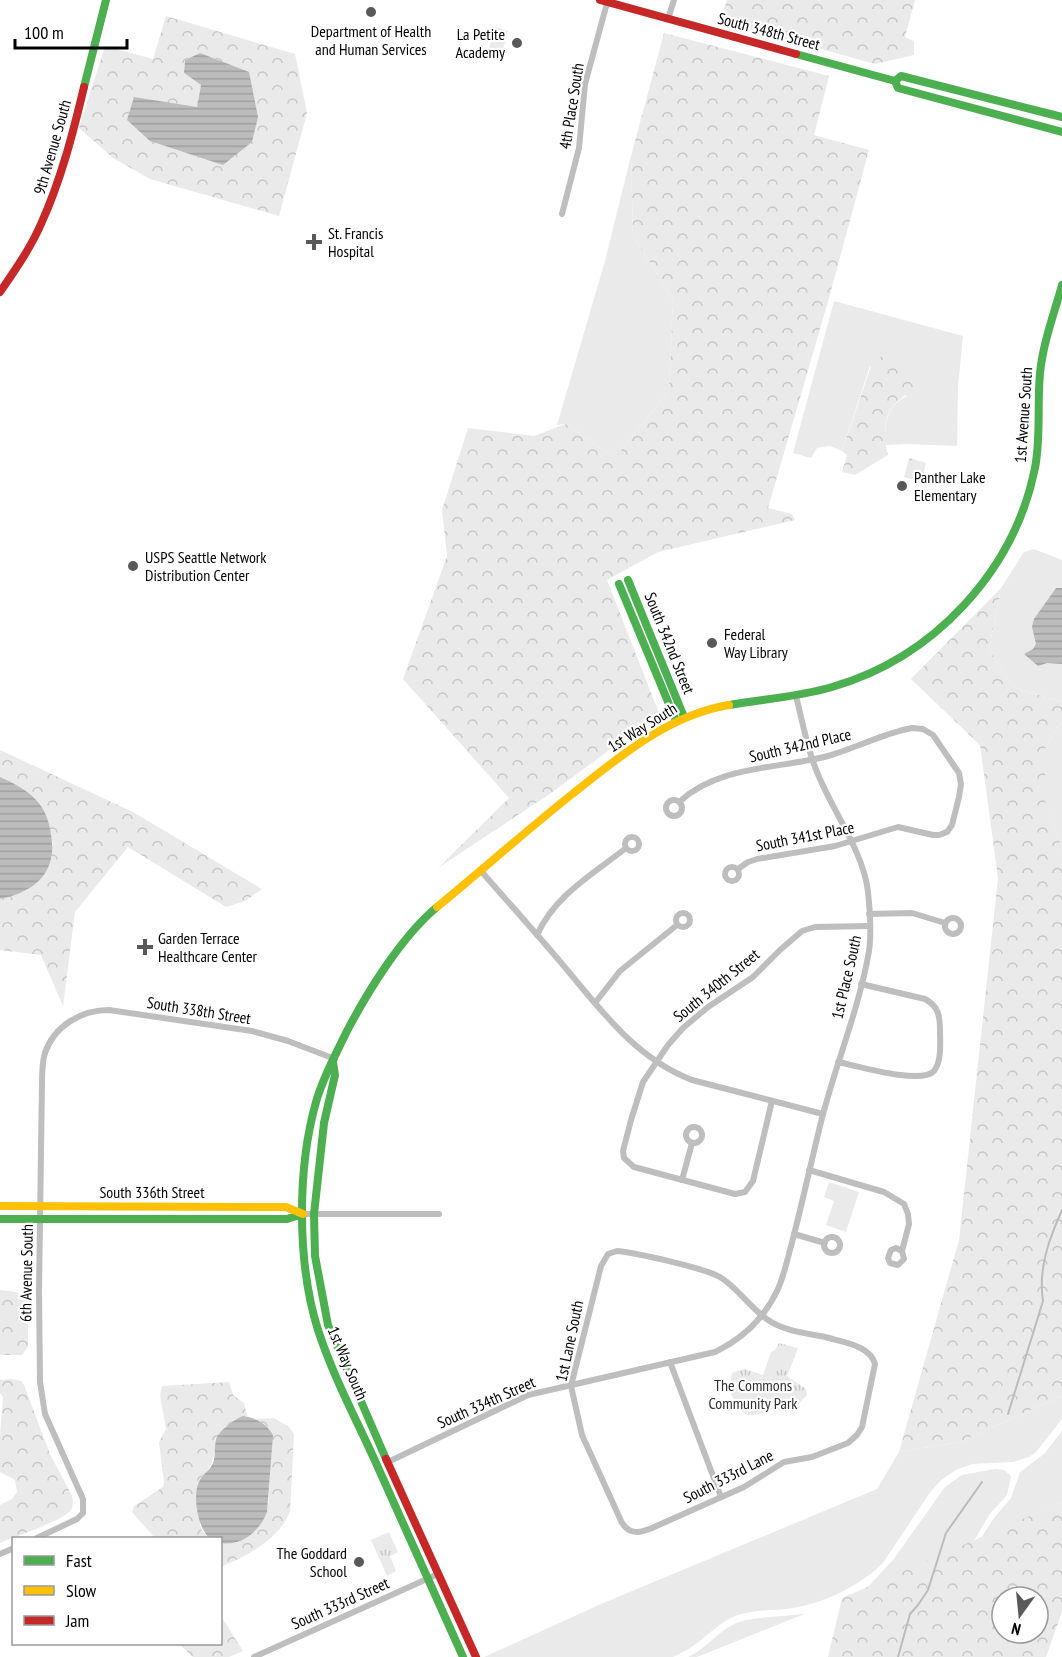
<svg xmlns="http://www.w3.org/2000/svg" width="1062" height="1657" viewBox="0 0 1062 1657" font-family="'PT Sans Narrow',sans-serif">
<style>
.grass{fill:#eaeaea}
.forest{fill:url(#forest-crowns);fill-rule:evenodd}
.park{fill:url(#park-tufts)}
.water{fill:url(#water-rules)}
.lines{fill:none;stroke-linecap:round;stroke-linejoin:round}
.stream{stroke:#bcbcbc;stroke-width:2}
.street{stroke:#bebebe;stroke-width:6}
.fast{stroke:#4caf50;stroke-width:8}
.slow{stroke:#ffc107;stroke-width:8}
.jam{stroke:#c62828;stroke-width:8}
.poi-dot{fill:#595959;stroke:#fff;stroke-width:2}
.labels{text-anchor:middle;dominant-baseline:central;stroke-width:4.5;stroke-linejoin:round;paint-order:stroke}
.poi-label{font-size:16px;fill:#000;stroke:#fff;text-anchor:start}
.street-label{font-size:16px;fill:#000;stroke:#fff}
.park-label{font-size:16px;fill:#2f2f2f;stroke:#fff}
</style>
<defs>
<pattern id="forest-crowns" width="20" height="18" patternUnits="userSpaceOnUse" patternTransform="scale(1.5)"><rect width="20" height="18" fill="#eaeaea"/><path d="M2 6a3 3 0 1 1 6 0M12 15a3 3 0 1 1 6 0" fill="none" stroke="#c7c7c7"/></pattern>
<pattern id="park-tufts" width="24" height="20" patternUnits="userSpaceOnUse" patternTransform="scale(1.5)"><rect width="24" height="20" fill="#eaeaea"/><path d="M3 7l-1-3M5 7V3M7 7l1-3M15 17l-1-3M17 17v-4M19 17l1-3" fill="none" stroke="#c7c7c7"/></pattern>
<pattern id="water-rules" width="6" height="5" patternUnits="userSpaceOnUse" patternTransform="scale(1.5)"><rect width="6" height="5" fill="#bcbcbc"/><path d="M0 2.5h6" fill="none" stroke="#a0a0a0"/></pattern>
</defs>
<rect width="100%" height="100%" fill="#fff"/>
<!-- grass -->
<g class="grass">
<path d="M631,156L633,236L673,299L669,391L615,458L566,424L557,425L605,261Z"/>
<path d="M834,301L963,336L958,386L957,446L906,444L885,445C885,425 885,406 907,396L870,366L842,451L830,446L817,448L811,458L793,453Z"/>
<path d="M1034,549L1062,560V702L1013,687L989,649L1001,588L1024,552Z"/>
<path d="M1062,720V849L1045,802V749Z"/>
<path d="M829,1182L859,1192L846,1232L826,1225L834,1201L824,1197Z"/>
<path d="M1062,1396V1419L1036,1452L1029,1457L1013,1462L972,1464L956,1470L941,1480L929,1494L883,1563C861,1585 825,1603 793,1608C775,1611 756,1609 738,1615C722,1620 711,1633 697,1643C690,1649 681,1653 673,1657H484L601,1604L877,1489L899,1452L960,1442Z"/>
<path d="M1062,1431V1502L981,1538L994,1518L1011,1498L1020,1472L1044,1454Z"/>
<path d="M995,1469L1004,1470L1011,1476L1007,1495L989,1515L974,1541L867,1588L893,1560L945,1487L962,1475Z"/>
<path d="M804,1614L697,1657H688C706,1649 717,1632 734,1624C753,1616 783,1617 804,1614Z"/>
</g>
<!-- forest -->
<g class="forest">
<path d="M727,0H915L905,37L914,41V55L875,64L720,21Z"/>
<path d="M166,16L295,54L307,113L279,216L150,179L113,158L79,128L105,46L153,59ZM200,53L223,165L134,97L197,108L201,85L184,73L185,60Z"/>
<path d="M664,33L829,76L814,135L869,150L829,298L768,508L792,514L795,520L658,552L607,580L659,713L554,791L438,868L509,798L403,679L447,556L442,510L468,428L534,436L566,424L615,458L669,391L673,299L633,236L631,156Z"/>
<path d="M889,356L911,364C925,395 902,391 891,409C883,421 884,441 888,455L855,475L842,472L847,455L842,451L871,366L880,357Z"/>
<path d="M1001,588L989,649L1013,687L1062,702V720L1045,749V801L1062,849V1396L960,1442L899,1452L959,1240L998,878L980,745L911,679Z"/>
<path d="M0,750L133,812L262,889L245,901L226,907L128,847L75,912L63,1006L41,955L0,950V899L27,890L53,844C46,807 34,793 0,777Z"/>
<path d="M0,1290L16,1292L28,1300V1347L22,1355H0Z"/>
<path d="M11,1379L21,1381L24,1385L50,1454L72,1496C73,1501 73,1506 71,1510C65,1520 13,1537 0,1543V1505L12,1499L17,1492L15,1480L0,1472V1435L3,1397L0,1393V1380Z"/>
<path d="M229,1382L233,1395L244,1403L247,1416C237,1416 221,1429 218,1438C213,1454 215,1465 202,1477L200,1525L202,1531L210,1538H155L132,1512L134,1506L163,1487L164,1482L159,1442L166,1429L160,1395L162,1386Z"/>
<path d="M274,1418L289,1427L294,1434L290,1512C278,1540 247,1556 221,1567V1543C241,1547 261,1530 267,1510C270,1499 268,1484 269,1472C270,1457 273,1444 270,1430L256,1419Z"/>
<path d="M1062,1502V1612L1046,1657H828L842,1598ZM1002,1597H1038V1633H1002Z"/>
<path d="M221,1616L243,1651L229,1657H193L179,1644H220Z"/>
</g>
<!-- park -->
<g class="park">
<path d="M495,27L508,31L501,56L488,52Z"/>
<path d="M909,458L926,463L921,482L904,477Z"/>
<path d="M779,1343L798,1348L787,1376L806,1389L807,1395L797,1406L783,1411L774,1409L756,1415H746L736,1406L729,1389L732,1373L744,1369L763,1375L771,1352L775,1350Z"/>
<path d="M389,1532L398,1552L390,1556L396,1571L387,1576L371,1540Z"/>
</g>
<!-- water -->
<g class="water">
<path d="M200,53L249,72L258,117L252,142L223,165L150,141L127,120L134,97L197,107L201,85L184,73L185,60Z"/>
<path d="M1056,588H1062V664L1047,663L1038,666L1024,654L1033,649L1036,644L1032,627L1034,619Z"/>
<path d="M0,777C13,783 26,789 36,800C45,809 49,821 51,834C58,872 35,892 0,899Z"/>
<path d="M243,1416C255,1417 268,1425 273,1435L267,1512C260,1531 241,1547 221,1543L220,1538H210C198,1530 192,1495 199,1482C202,1474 210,1471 213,1463C216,1455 214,1448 216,1440C218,1431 235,1419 243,1416Z"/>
</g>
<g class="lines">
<!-- stream -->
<g class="stream">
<path d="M1008,1414L1043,1301C1038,1269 1049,1239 1062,1210"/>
<path d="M898,1657L910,1614L918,1605L928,1590L946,1533L982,1482"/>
</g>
<!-- street -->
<g class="street">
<path d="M668,19L674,0"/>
<path d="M562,214L579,148L585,84L607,3"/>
<circle cx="674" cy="808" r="8"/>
<path d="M679,802C719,765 779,769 828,756C856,748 884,733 912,728L923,729L933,735L959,773L961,784L959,797L952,825L947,832L939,835H933L898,827L835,846L757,859L748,862L738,869"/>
<circle cx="632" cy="844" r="7"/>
<circle cx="732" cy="874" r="7"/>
<path d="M481,871C508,902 536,933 563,965C601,1010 635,1058 692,1080L823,1114"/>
<circle cx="683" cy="920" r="7"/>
<path d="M869,914L912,913L945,923"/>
<circle cx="953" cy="926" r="8"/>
<path d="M537,935C555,895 593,874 626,848"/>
<path d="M595,1003L620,971L677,925"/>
<path d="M838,1062C857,1066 922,1085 934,1071C942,1061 940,1042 940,1030C940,1015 938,1006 925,999L861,984"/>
<path d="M772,1101L753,1181L745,1192L735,1194L634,1167L624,1158L623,1151L631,1120L643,1082L668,1045L683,1028L708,1007L753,977L780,950L802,931L815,927L870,926"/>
<circle cx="694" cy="1135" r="8"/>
<path d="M809,1170L884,1192L904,1204L908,1214L909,1224L902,1251L904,1259L898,1265L890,1263L888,1258L891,1250L896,1248L902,1251"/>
<path d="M682,1180L692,1143"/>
<path d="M303,1214H439"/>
<path d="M794,1234L825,1243"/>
<circle cx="832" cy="1245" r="8"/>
<path d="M617,1251C637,1253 704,1268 720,1277C738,1288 750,1308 768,1320C784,1331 806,1333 825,1337C842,1342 870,1345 875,1364L862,1427L857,1435L848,1443L812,1457L784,1462L744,1487L652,1528C640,1533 630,1535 622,1523L582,1435L571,1386L601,1266L608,1254Z"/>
<path d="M670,1362L721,1497"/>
<path d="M388,1462L528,1395L715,1352C742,1339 762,1321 776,1293C783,1280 786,1264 790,1250C801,1209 810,1167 820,1126C834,1068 859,1010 869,951C872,932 870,911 868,892C864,854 835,814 820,779C808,753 803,724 796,696"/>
<path d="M37,1538L77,1519L83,1513V1499L45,1414L40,1382L39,1291L42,1082C42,1072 42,1062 45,1053C54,1026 81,1010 109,1010L252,1031L288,1041L335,1059"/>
<path d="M0,1554L14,1548"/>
<path d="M254,1657L438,1574"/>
</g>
<!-- fast -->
<g class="fast">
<path d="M796,54L895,81L898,88L1062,132"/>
<path d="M895,81L901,76L1062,117"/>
<path d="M84,87L106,0"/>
<path d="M628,580L684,717"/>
<path d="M619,584L676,721"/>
<path d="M729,705C764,699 798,697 832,687C933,658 1014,572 1035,468C1041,437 1037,405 1040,373C1043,343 1054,314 1062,285"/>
<path d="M437,907C402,936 368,991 347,1031C336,1054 323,1077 316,1102C297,1169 297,1263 318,1330C333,1376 356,1419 376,1463C405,1528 434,1592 463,1657"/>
<path d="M333,1062L335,1075L324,1123L314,1214L315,1256L328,1325L386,1459"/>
<path d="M0,1219H287L303,1214"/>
</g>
<!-- slow -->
<g class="slow">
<path d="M437,907C482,870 526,831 571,795C619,757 668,715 729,705"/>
<path d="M0,1206L286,1207L303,1214"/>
</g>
<!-- jam -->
<g class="jam">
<path d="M600,0L796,54"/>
<path d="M0,292C15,270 30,249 41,224C61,180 73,133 84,87"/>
<path d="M386,1459L476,1657"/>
</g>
</g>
<!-- markers -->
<g class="poi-dot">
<circle cx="371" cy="12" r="6"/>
<circle cx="517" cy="43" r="6"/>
<path d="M311 233h6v6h6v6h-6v6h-6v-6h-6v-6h6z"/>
<circle cx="902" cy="486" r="6"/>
<circle cx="133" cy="566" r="6"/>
<circle cx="712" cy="643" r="6"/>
<path d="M142 938h6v6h6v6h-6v6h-6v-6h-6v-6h6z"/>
<circle cx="359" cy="1562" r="6"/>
</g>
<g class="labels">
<!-- poi labels -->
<g class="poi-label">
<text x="371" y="31" text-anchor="middle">Department of Health<tspan x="371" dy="18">and Human Services</tspan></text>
<text x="505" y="34" text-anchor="end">La Petite<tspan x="505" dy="18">Academy</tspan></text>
<text x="328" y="233">St. Francis<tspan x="328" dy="18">Hospital</tspan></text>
<text x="914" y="477">Panther Lake<tspan x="914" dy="18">Elementary</tspan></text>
<text x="145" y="557">USPS Seattle Network<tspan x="145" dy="18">Distribution Center</tspan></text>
<text x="724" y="634">Federal<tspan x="724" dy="18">Way Library</tspan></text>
<text x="158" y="938">Garden Terrace<tspan x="158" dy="18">Healthcare Center</tspan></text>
<text x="347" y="1553" text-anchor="end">The Goddard<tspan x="347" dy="18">School</tspan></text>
</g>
<!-- street labels -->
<g class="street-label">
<text transform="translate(769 31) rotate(15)">South 348th Street</text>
<text transform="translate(571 106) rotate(-81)">4th Place South</text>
<text transform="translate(52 147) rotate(-74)">9th Avenue South</text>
<text transform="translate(1023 415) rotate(-86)">1st Avenue South</text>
<text transform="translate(670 643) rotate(68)">South 342nd Street</text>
<text transform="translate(642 727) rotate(-32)">1st Way South</text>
<text transform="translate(800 745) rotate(-13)">South 342nd Place</text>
<text transform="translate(805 836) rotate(-11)">South 341st Place</text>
<text transform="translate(846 977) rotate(-77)">1st Place South</text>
<text transform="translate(716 985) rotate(-39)">South 340th Street</text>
<text transform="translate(199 1010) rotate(9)">South 338th Street</text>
<text x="152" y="1192">South 336th Street</text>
<text transform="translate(26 1273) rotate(-89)">6th Avenue South</text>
<text transform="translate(569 1341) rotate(-78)">1st Lane South</text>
<text transform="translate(348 1363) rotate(67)">1st Way South</text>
<text transform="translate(486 1402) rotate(-24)">South 334th Street</text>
<text transform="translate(728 1476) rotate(-27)">South 333rd Lane</text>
<text transform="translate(340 1603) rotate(-24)">South 333rd Street</text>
</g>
<!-- park labels -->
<g class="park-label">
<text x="753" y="1385">The Commons<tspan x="753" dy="18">Community Park</tspan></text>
</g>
</g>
<!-- legend -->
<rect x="12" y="1537" width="210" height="108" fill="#ffffff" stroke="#999999" stroke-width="1.5"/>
<rect x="24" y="1556" width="30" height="9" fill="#4caf50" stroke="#999999" stroke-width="1.5"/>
<text x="66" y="1567" font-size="18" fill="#000000">Fast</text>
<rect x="24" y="1586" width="30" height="9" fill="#ffc107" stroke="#999999" stroke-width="1.5"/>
<text x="66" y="1597" font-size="18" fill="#000000">Slow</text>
<rect x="24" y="1616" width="30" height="9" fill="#c62828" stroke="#999999" stroke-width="1.5"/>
<text x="66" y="1627" font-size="18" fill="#000000">Jam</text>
<!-- north arrow -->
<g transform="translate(1020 1615) rotate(195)"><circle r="28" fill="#ffffff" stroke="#999999" stroke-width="1.5"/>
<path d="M0-4.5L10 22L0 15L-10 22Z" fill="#595959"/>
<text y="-9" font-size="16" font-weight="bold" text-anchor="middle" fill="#000000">N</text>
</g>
<!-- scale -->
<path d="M15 39v9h112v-9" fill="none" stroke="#000000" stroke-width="3"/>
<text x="24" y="39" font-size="18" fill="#000000" stroke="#ffffff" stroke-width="4.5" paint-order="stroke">100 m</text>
</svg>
